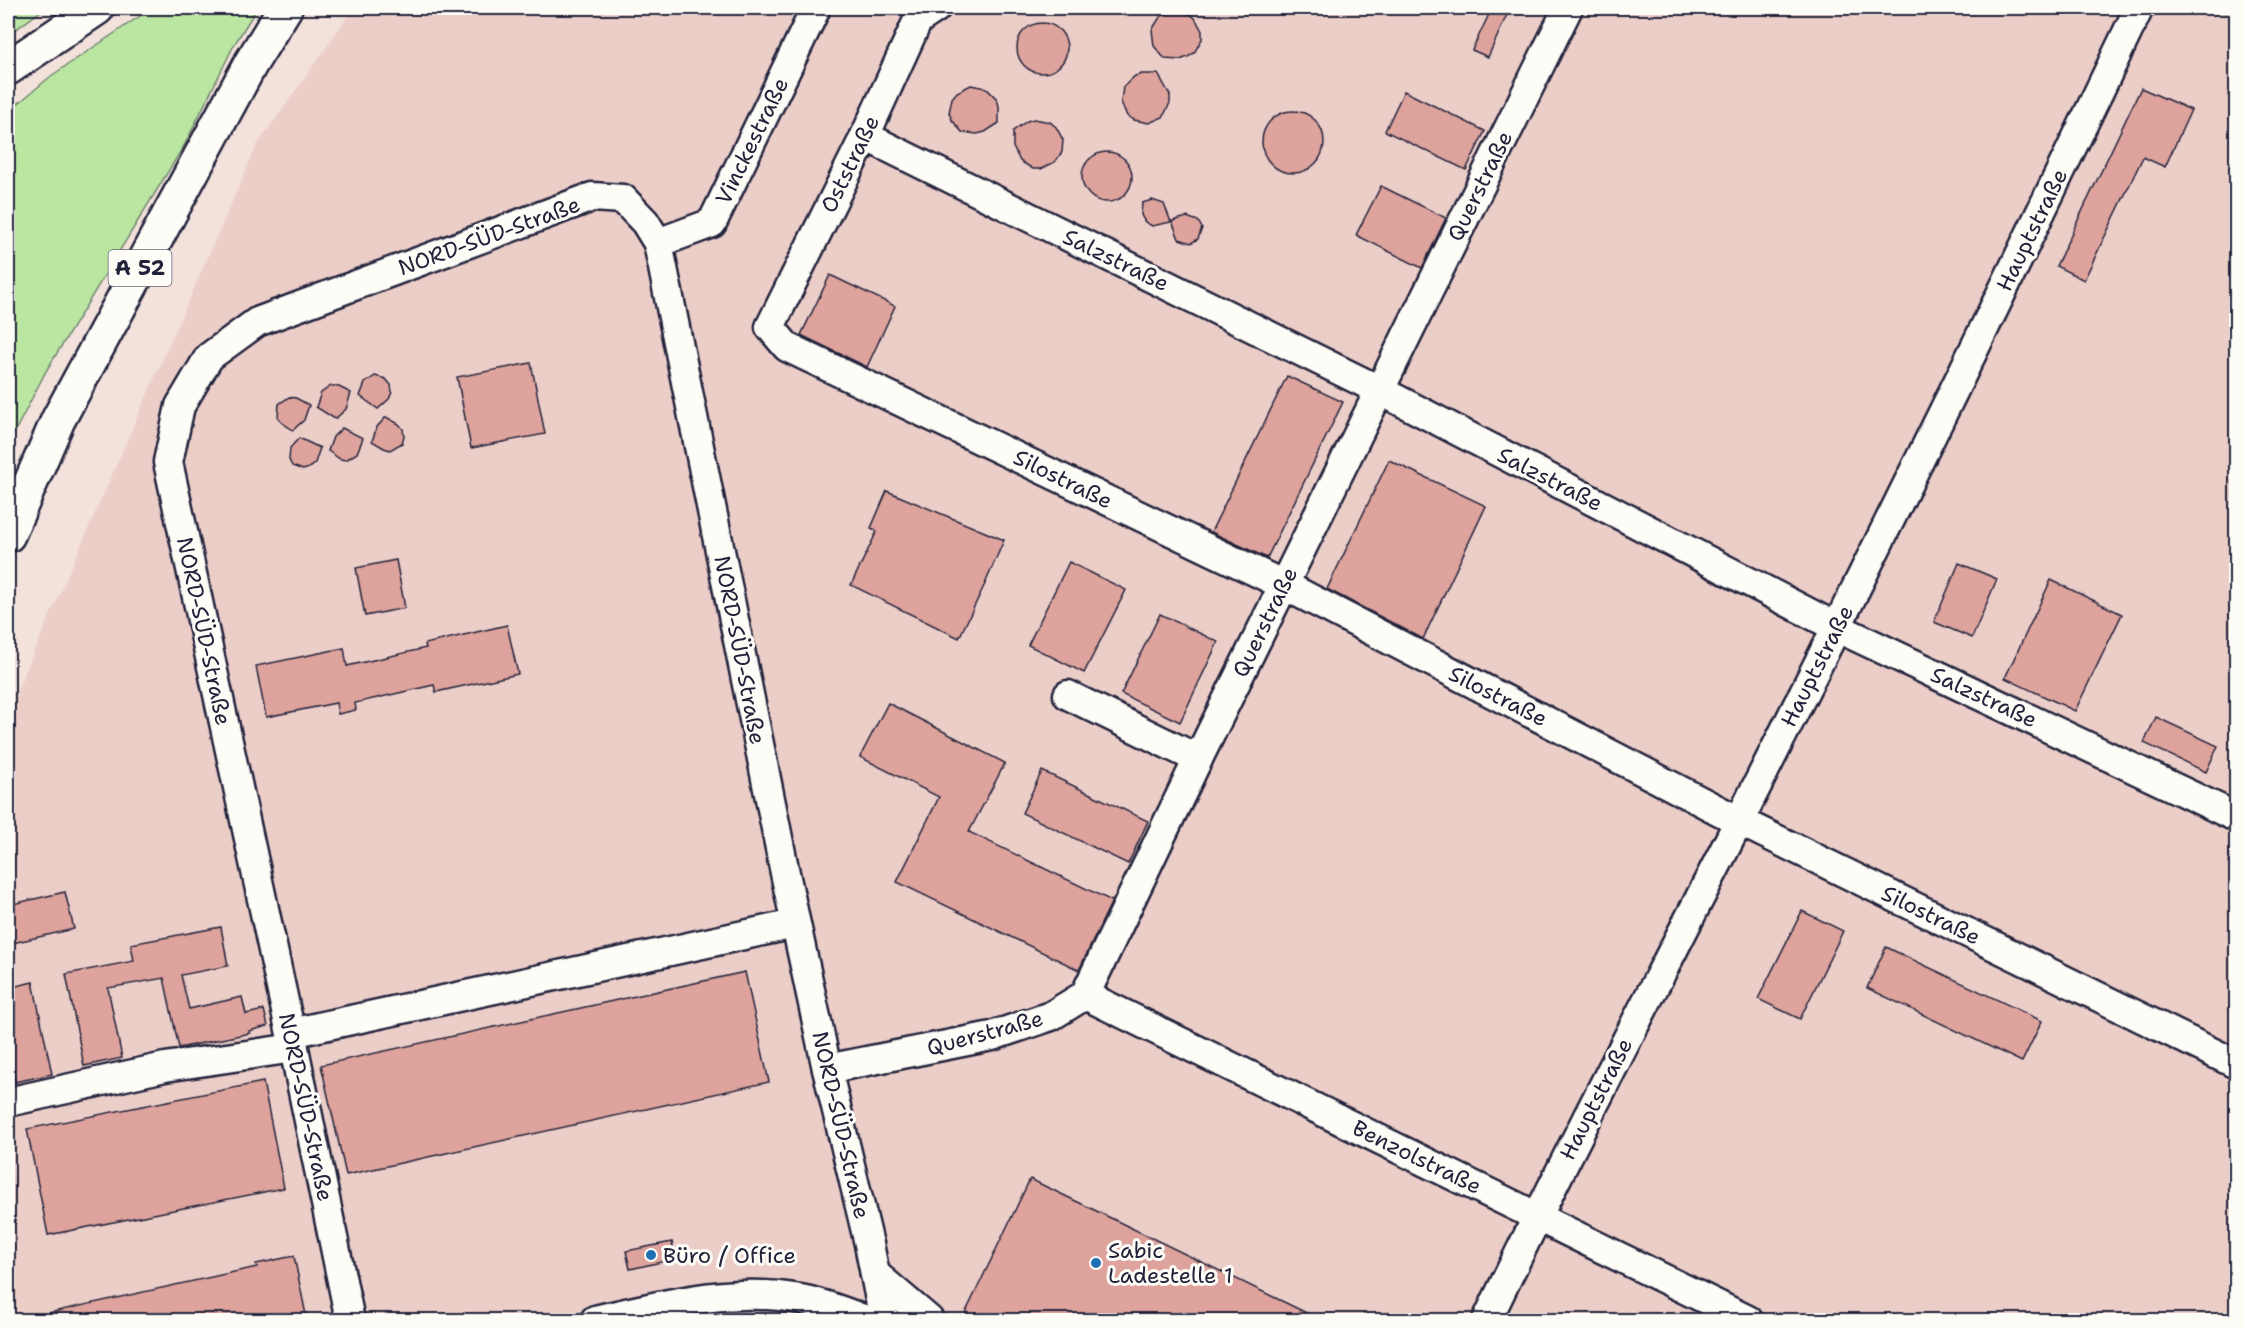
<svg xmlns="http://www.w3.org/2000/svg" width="2244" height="1328" viewBox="0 0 2244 1328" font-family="'Shantell Sans',sans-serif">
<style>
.built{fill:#eccec9}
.green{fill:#bbe6a2;stroke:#6e846e;stroke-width:1.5}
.building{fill:#dda39c;stroke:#22223b;stroke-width:1.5}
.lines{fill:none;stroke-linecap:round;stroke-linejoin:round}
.minor-casing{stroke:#22223b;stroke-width:33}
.highway-casing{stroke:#22223b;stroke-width:38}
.minor{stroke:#fdfcf7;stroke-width:28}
.highway{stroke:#fdfcf7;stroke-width:33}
.poi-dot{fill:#1f6fb2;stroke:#fdfcf7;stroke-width:2}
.labels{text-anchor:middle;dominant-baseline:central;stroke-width:6;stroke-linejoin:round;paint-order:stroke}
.shield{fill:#fdfcf7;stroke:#646373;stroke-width:1.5}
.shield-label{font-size:21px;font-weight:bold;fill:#22223b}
.street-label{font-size:22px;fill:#22223b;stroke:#fdfcf7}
.poi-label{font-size:22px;fill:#22223b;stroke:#fdfcf7;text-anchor:start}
</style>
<rect width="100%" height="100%" fill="#f3e1dc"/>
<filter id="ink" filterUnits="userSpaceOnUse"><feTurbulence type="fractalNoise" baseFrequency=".0167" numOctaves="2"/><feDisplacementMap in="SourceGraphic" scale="12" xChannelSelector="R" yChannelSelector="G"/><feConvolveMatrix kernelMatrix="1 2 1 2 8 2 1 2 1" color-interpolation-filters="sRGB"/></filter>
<g filter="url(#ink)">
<!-- built -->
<path class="built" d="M354,8H2236V1320H8V711L257,145Z"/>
<!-- green -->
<g class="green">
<path d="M8,8H45L8,35Z"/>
<path d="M152,8H257L234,45L185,144L46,371L8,445V112L51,76Z"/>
</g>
<!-- building -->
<g class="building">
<path d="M1492,8H1510L1488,57L1472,50Z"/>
<path d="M1174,10L1189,13L1195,18L1202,31V39L1194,53L1188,57L1180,60L1165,59L1154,46L1152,30L1160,17Z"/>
<circle cx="1042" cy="48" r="25"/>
<path d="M1142,74H1158L1170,95V103L1163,117L1149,123L1134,120L1127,116L1121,102L1123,87L1135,76Z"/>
<path d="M971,85L986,88L997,99L999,106V123L985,132L977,134L962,132L952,120L949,113L952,98L957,92Z"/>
<path d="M2141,88L2191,110L2165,167L2143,157L2084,280L2056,266Z"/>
<path d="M1404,91L1485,131L1466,170L1385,131Z"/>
<circle cx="1293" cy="142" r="31"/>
<path d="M1034,119L1050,122L1056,127L1063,140L1062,152L1055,162L1041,169H1033L1020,161L1013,147V131L1027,121Z"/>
<circle cx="1107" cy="177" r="25"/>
<path d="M1381,186L1446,218L1422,268L1356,235Z"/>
<path d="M1152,200L1164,204L1171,222L1152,226L1145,222L1141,215L1142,203Z"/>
<path d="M1187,217L1198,221L1202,228L1198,239L1191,243L1179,239L1172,221Z"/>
<path d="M830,275L895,306L867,367L801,335Z"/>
<path d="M531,363L545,434L471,448L457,377Z"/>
<path d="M375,376L386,379L391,385L392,392L389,399L378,409L360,396L365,383Z"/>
<path d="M1287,376L1343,402L1267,558L1211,532Z"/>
<path d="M331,386H337L351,393L346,409L335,419L316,407L321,393Z"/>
<path d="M289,397L296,398L309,405L304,420L293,430L281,422L278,417L279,404Z"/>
<path d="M386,417L399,424L403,429L404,436L402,443L390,450L384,448L372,441L377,427Z"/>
<path d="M342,428L363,438L357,453L346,460L340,459L328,451L333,437Z"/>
<path d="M299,438L320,448L315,463L309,468L303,470L292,466L289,460L290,448Z"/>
<path d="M1389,460L1486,506L1423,639L1327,589Z"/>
<path d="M887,491L1004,540L985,584L959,638L851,585L877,531L871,528Z"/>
<path d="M396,560L405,608L365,616L356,568Z"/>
<path d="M1069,562L1126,590L1084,673L1028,645Z"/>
<path d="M1959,563L1997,579L1972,638L1934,622Z"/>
<path d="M2051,580L2122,614L2075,711L2005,678Z"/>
<path d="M1160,614L1218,642L1180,722L1121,694Z"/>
<path d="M507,625L518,674L436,692L434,685L355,703L356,710L338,714L336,703L266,717L256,666L344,648L347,666L426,648L425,644Z"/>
<path d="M888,703L1005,763L969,832L1112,901L1079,970L897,882L939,797L860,757Z"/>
<path d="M2156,717L2218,746L2206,772L2144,743Z"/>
<path d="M1042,771L1148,821L1128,864L1022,813Z"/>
<path d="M65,892L74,929L8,944V905Z"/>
<path d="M1802,911L1843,931L1800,1019L1758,999Z"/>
<path d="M221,927L228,966L181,975L189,1009L242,997L246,1014L264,1010L268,1026L249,1031L250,1033L179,1048L164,978L108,988L122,1058L84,1066L66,974L134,961L131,944Z"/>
<path d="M1886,947L2042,1021L2022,1062L1867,988Z"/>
<path d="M745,972L769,1082L346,1175L321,1065Z"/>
<path d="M33,982L52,1074L15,1082L8,1047V988Z"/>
<path d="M263,1082L284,1188L48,1235L27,1129Z"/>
<path d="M1030,1179L1084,1205L1321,1320H962Z"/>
<path d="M672,1242L675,1259L630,1269L626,1251Z"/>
<path d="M294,1256L307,1320H48V1313L257,1267L256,1264Z"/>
</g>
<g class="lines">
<defs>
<g id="minor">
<path d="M936,8L918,20L865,136L770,327L787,347L1284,585L1739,821L2236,1064"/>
<path d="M865,136L1379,390L1836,627L2236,817"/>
<path d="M658,243L712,223L816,8"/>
<path d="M1068,695L1198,759"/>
<path d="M1085,995L1748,1320"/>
<path d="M291,1033L795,924"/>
<path d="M827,1069L992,1036L1051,1016L1085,995L1198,759L1568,8"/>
<path d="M8,1102L165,1067L294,1048"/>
<path d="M875,1274L929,1320"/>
<path d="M350,1320L294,1048L168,462L180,406L209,357L257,322L592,197L623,199L645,222L658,243L785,873L827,1069L869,1244L884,1320"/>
<path d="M595,1320C662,1305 732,1286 800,1299C823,1303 844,1312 866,1320"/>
<path d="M1487,1320C1567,1152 1655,987 1739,821C1876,551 2009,280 2139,8"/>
</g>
<g id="highway">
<path d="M8,68L97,8"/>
<path d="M8,535L58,420L251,63L285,8"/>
</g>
</defs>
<!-- minor casing -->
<use href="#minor" class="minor-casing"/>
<!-- highway casing -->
<use href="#highway" class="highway-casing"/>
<!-- minor -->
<use href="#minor" class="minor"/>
<!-- highway -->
<use href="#highway" class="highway"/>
</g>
</g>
<!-- markers -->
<g class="poi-dot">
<circle cx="651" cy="1255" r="6"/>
<circle cx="1096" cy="1263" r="6"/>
</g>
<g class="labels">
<!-- shield labels -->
<rect class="shield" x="108.5" y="250" width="63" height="36" rx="4.5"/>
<g class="shield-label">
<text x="140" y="268">A 52</text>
</g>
<!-- street labels -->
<g class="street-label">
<text transform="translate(752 141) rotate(-64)">Vinckestraße</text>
<text transform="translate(850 164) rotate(-64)">Oststraße</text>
<text transform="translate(1480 186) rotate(-64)">Querstraße</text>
<text transform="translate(2032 230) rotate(-64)">Hauptstraße</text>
<text transform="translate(489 236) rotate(-20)">NORD-SÜD-Straße</text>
<text transform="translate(1116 260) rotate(26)">Salzstraße</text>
<text transform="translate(1063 479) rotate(26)">Silostraße</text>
<text transform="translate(1550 479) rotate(27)">Salzstraße</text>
<text transform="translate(1265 622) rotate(-64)">Querstraße</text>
<text transform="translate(204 631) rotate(78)">NORD-SÜD-Straße</text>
<text transform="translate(740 650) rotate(79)">NORD-SÜD-Straße</text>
<text transform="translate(1817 666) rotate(-63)">Hauptstraße</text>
<text transform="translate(1498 696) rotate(27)">Silostraße</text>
<text transform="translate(1984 697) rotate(25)">Salzstraße</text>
<text transform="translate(1931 915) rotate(26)">Silostraße</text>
<text transform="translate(985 1033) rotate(-15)">Querstraße</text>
<text transform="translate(1596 1099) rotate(-63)">Hauptstraße</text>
<text transform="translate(306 1107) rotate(78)">NORD-SÜD-Straße</text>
<text transform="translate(841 1125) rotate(77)">NORD-SÜD-Straße</text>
<text transform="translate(1417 1157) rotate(26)">Benzolstraße</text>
</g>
<!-- poi labels -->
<g class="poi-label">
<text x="1108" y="1250">Sabic<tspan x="1108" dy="25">Ladestelle 1</tspan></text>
<text x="663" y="1255">Büro / Office</text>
</g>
</g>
<!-- margin -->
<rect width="2244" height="1328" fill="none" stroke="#fdfcf7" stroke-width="30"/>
<rect x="15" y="15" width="2214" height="1298" fill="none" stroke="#22223b" stroke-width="2" filter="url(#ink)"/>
</svg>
